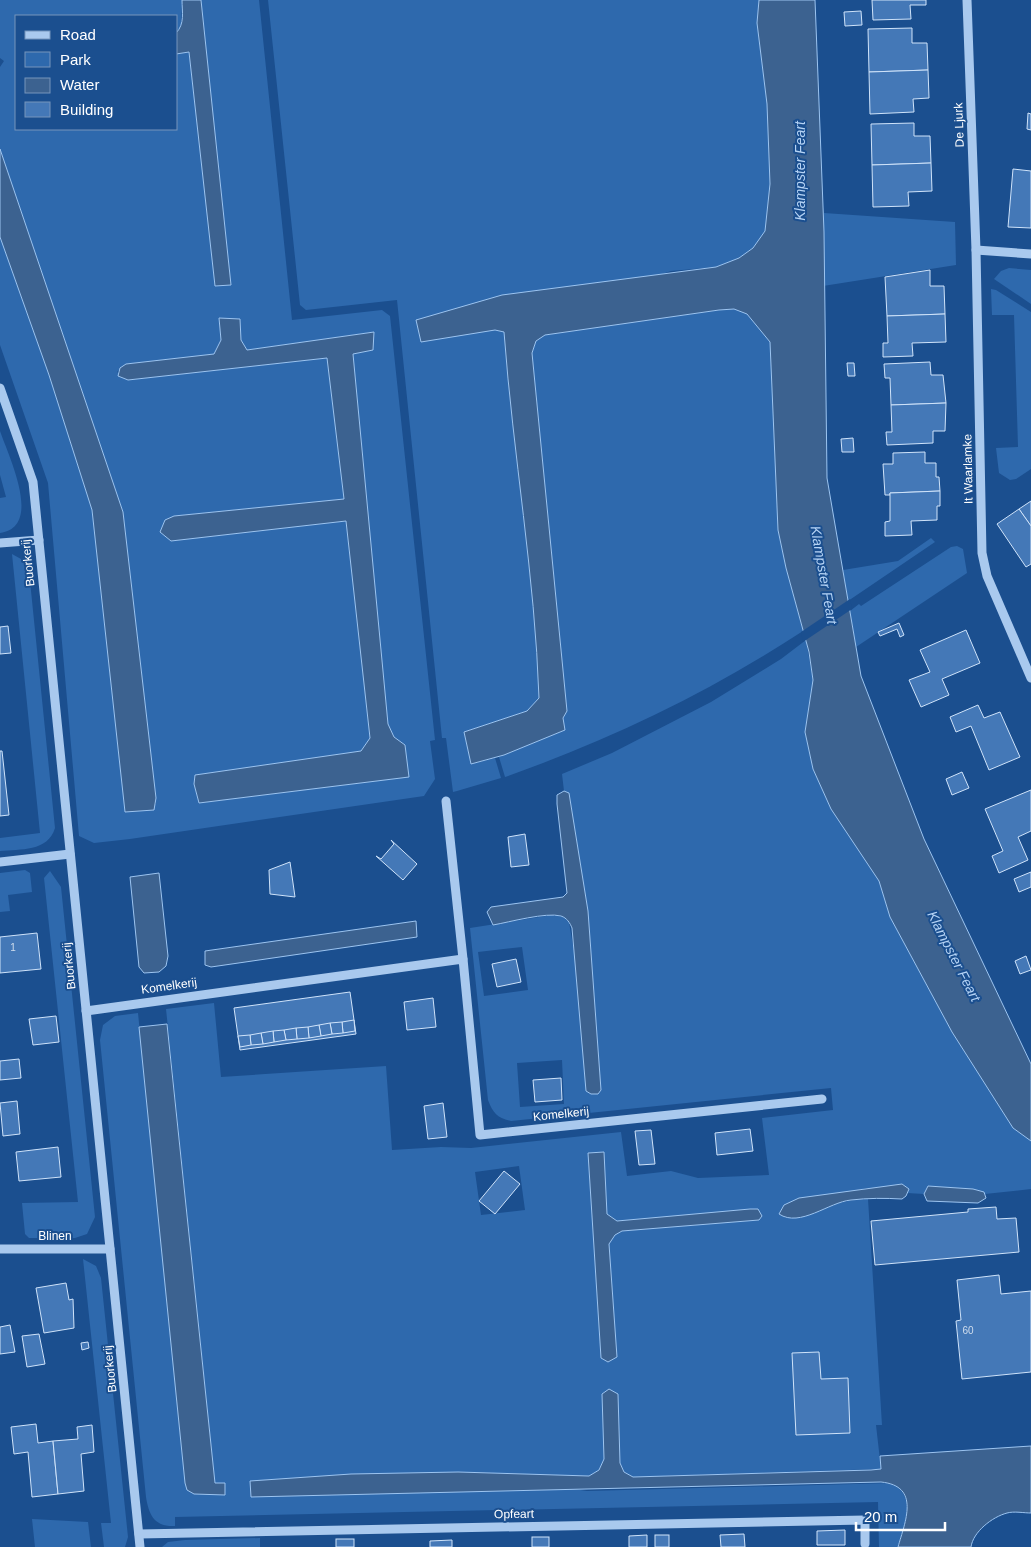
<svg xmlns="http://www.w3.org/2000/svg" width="1031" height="1547" viewBox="0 0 1031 1547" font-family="Arial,sans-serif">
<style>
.green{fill:#2e69ad;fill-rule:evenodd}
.water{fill:#3c6290;stroke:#9cc4f0}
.pier{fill:#1b4f8f}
.building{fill:#4478b7;stroke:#cfe3fa}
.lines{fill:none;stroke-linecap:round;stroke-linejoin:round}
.minor{stroke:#a9c9ee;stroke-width:9}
.labels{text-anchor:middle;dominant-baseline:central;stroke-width:4;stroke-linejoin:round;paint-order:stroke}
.number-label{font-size:10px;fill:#d0dded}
.street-label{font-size:12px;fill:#fff;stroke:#1b4f8f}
.water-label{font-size:14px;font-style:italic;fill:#b5d3f5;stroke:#1b4f8f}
</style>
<rect width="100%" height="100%" fill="#1b4f8f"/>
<!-- green -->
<g class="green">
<path d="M0,0H182L181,28L176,33V16H16V129H176V54L189,52L216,286L231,285L201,0H259L292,320L382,310L390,316L435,740L430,741L435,779L424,796L130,839L94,843L79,836L48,483L0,345V237L49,375L92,510L125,811L156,804V798L123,512L0,149V67L4,61L0,58ZM219,319H240L241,340L247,350L373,332V350L353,354L388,725L394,737L405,745L408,777L199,803L194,784L195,775L362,751L370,738L346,521L171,541L174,516L344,499L327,358L128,380L117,372L126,364L214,354L221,340Z"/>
<path d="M268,0H759L757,23L767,104L770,184L765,231L754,247L739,258L716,267L671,271L495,330L504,332C513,455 535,576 539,698L527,711L464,732L471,764L495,758L501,778L457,791L453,792L446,738H442L397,300L306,310L300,305Z"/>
<path d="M824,213L955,222L956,265L823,286Z"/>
<path d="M1009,268L1031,270V304L994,279L1001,271Z"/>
<path d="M991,289L996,290L1031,312V469L1016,479L1010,480L999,473L996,448L1018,447L1014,315H992Z"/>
<path d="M734,308L747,314L770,342L778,530L786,568L803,631C710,692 610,740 505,777L499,757L565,730L563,718L567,711L532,353L536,341L545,335Z"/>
<path d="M0,431C8,455 44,527 0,533V498L6,497L0,475Z"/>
<path d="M931,538L935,542L848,601L843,570L898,561Z"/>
<path d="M957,546L963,549L967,573L856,647L850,611L859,604L861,606L951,547Z"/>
<path d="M12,554L21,559L29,571L55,828C48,852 20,849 0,851V838L40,833Z"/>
<path d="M806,640L813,680L805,732L813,769L831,809L879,881L890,917L952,1032L1013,1128L1031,1141V1189L985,1194L928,1186L924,1194L907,1193L909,1189L867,1188L844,1193L779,1213L786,1218C814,1212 839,1199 868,1199L882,1425H876L881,1469L633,1477L624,1472L620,1463L618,1394H602L604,1459L599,1470L589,1476L458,1472L587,1491L892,1483C917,1497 904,1524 898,1547H879L878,1502L175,1517V1526C155,1527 149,1516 146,1497L100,1040L103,1025L115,1016L138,1013L185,1483L225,1495V1484L215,1483L166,1009L214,1003L221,1077L386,1066L392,1150L441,1147L471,1148L621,1132L627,1176L671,1171L698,1178L769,1175L762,1118L833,1110L831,1088L511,1121C497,1118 493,1113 488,1100L470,928L552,915L563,917L569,922L598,1094L601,1090L588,911L569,793L564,791L562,774L612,753L711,702L781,659ZM522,947L528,990L484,996L478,952ZM562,1060L564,1104L520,1107L517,1063ZM604,1152L607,1214L617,1221L762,1216L759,1220L622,1231L615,1235L609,1244L617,1357L608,1362L601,1358L588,1153ZM519,1166L525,1210L481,1215L475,1172Z"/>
<path d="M25,870L30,873L32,892L8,895L10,911L0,912V873Z"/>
<path d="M50,871L61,887L95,1217L87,1234L75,1238H29L25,1234L22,1203L78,1202L44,878Z"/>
<path d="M83,1259L96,1266L101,1278L128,1537L125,1547H104L101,1523H111Z"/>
<path d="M32,1519L88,1522L91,1547H35Z"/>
<path d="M260,1538V1547H162L168,1542L185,1540Z"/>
</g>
<!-- water -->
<g class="water">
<path d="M182,0H201L231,285L215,286L189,52L176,54V33C185,24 182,12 182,0Z"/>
<path d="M759,0H815L824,232L827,478L861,676L924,839L1031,1064V1141L1013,1128L952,1032L890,917L879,881L831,809L813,769L805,732L813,680L809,652L786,568L778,530L770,342L747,314L734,309L719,310L545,335L536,341L532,353L567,711L563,718L565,730L504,755L471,764L464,732L527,711L539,698C535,576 513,455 504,332L495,330L421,342L416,320L502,295L716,267L739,258L753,248L765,231L770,184L767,104L757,23Z"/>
<path d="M0,149L123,512L156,798L154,810L125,812L92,510L49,375L0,237Z"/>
<path d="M219,318L240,319L241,340L247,350L374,332L373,350L353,354L388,724L394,737L405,745L409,777L199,803L194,784L195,775L361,751L370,738L346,521L171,541L160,532L165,520L174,516L344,499L327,358L128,380L118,376L120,368L126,364L214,354L221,340Z"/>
<path d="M564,791L569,793L588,911L601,1090L598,1094H591L586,1091L572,928C570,923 567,918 561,916C546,912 510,922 493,925L487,912L491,907L563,897L567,893L557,804V795Z"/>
<path d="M159,873L168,956L166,966L159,972L144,973L139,967L130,877Z"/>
<path d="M416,921L417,937L211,967L205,965V951Z"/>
<path d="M167,1024L215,1483H225V1495L194,1494L187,1490L185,1483L139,1027Z"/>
<path d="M604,1152L607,1214L617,1221L750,1209H758L762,1216L759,1220L622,1231L615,1235L609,1244L617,1357L608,1362L601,1358L588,1153Z"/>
<path d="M902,1184L909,1189L906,1196L902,1199C885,1198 868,1198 851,1200C829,1202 800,1228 779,1214L784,1205L799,1198Z"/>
<path d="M928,1186L973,1189L984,1192L986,1198L978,1203L927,1201L924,1194Z"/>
<path d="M609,1389L618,1394L620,1463L624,1472L633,1477L871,1470L881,1469L880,1456L1031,1446V1513C1024,1513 1014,1511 1007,1513C992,1517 973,1532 971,1547H898C905,1522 921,1486 881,1482L251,1497L250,1481L351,1474L458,1472L589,1476L599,1470L604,1459L602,1394Z"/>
</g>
<!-- pier -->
<path class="pier" d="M850,599L852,609L803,642L801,632Z"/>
<!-- building -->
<g class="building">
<path d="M872,0H926V5H910L911,19L873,20Z"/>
<path d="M861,11L862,25L845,26L844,12Z"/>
<path d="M912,28V43H927L928,70L869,72L868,29Z"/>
<path d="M928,70L929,98L913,99L914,112L870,114L869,72Z"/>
<path d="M1028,113L1031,114V130L1027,129Z"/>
<path d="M914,123V136H930L931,163L872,165L871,124Z"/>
<path d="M931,163L932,191L908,192L909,206L873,207L872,165Z"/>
<path d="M1013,169L1031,171V228L1008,227Z"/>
<path d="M930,270V286H944L945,314L887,316L885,277Z"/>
<path d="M945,314L946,342L912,343L913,356L883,357V343H888L887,316Z"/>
<path d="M930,362L931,375H943L946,403L891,405L890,378H885L884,364Z"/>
<path d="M847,363H854L855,376H848Z"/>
<path d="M946,403L945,431H933V443L887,445L886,432H892L891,405Z"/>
<path d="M853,438L854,452H842L841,439Z"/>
<path d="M925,452V463H936V477H939L940,491L890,493V495H885L883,464H893V453Z"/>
<path d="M940,491V506H937V520L911,521L912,535L885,536V522L890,521V493Z"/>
<path d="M1031,501V526L1019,509Z"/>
<path d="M1019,509L1031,526V564L1026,567L997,524Z"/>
<path d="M899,623L904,635L900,637L897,629L880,636L878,632Z"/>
<path d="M8,626L11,653L0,654V627Z"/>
<path d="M966,630L980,663L942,679L949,695L921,707L909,680L930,672L920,650Z"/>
<path d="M978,705L984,718L1000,712L1020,757L989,770L971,726L956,732L950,717Z"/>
<path d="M0,751H2L9,815L0,816Z"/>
<path d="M962,772L969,788L952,795L946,779Z"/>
<path d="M1031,790V831L1018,837L1028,860L999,873L992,856L1003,851L985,809Z"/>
<path d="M525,834L529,865L511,867L508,837Z"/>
<path d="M391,840L417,864L403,880L376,856L381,859L394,844Z"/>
<path d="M290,862L295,897L270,894L269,870Z"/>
<path d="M1031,872V887L1019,892L1014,879Z"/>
<path d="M37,933L41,969L0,973V937Z"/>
<path d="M1026,956L1031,970L1020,974L1015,961Z"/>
<path d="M516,959L521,982L497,987L492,964Z"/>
<path d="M350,992L356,1034L240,1050L234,1008Z"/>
<path d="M433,998L436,1027L407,1030L404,1002Z"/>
<path d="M56,1016L59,1042L33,1045L29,1019Z"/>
<path d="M354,1020L355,1031L343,1033L342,1022Z"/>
<path d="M342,1022L343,1033L332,1034L330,1023Z"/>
<path d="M330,1023L332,1034L321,1036L319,1025Z"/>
<path d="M319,1025L321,1036L309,1038L308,1027Z"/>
<path d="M308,1027L309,1038L297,1039L296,1028Z"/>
<path d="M296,1028L297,1039L286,1040L284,1030Z"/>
<path d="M284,1030L286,1040L274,1042L273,1031Z"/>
<path d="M273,1031L274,1042L263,1044L261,1033Z"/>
<path d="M261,1033L263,1044L251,1045L250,1035Z"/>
<path d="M250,1035L251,1045L240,1047L238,1036Z"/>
<path d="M19,1059L21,1078L0,1080V1061Z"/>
<path d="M561,1078L562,1100L535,1102L533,1080Z"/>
<path d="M17,1101L20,1134L3,1136L0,1103Z"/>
<path d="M443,1103L447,1137L428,1139L424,1106Z"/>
<path d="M750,1129L753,1151L717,1155L715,1133Z"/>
<path d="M651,1130L655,1164L639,1165L635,1131Z"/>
<path d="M58,1147L61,1177L19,1181L16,1152Z"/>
<path d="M504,1171L520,1184L495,1214L479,1201Z"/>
<path d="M996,1207L997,1219L1016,1218L1019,1252L875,1265L871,1221L968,1212V1209Z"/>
<path d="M999,1275L1001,1294L1031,1291V1372L962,1379L956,1321L961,1320L957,1280Z"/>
<path d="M66,1283L69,1300L73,1299L74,1328L44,1333L36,1288Z"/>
<path d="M10,1325L15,1352L0,1354V1327Z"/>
<path d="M39,1334L45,1364L27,1367L22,1336Z"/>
<path d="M88,1342L89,1348L82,1350L81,1343Z"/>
<path d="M819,1352L821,1379L848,1378L850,1433L796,1435L792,1353Z"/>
<path d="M36,1424L38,1443L53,1441L58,1494L32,1497L28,1452L14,1454L11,1427Z"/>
<path d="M92,1425L94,1452L81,1454L84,1491L58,1494L53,1441L78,1439L77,1427Z"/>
<path d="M845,1530V1545H817V1531Z"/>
<path d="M744,1534L745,1547H721L720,1535Z"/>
<path d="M647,1535V1547H629V1536Z"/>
<rect x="655" y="1535" width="14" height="12"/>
<rect x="532" y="1537" width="17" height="10"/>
<rect x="336" y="1539" width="18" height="8"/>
<path d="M452,1540V1547H430V1541Z"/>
</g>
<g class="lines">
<!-- minor -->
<g class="minor">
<path d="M967,0L976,250L982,553L987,576L1031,678"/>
<path d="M976,250L1031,254"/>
<path d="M0,388L33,482L140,1547"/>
<path d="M0,543L39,540"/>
<path d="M446,801L463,959"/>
<path d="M0,862L70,854"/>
<path d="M86,1011L463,959L480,1135L822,1099"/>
<path d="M0,1249H110"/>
<path d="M139,1534L865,1520V1544"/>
</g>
</g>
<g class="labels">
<!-- number labels -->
<g class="number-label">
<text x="13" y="947">1</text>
<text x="968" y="1330">60</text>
</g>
<!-- street labels -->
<g class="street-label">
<text transform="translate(959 125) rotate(-92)">De Ljurk</text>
<text transform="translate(968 469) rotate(-91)">It Waarlamke</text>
<text transform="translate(28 563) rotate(-96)">Buorkerij</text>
<text transform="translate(69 966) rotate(-96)">Buorkerij</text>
<text transform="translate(169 986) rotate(-8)">Komelkerij</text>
<text transform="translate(561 1114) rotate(-6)">Komelkerij</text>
<text x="55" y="1236">Blinen</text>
<text transform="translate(110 1369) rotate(-96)">Buorkerij</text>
<text transform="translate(514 1514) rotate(-1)">Opfeart</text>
</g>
<!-- water labels -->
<g class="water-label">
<text transform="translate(800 171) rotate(-90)">Klampster Feart</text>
<text transform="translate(824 575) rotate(80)">Klampster Feart</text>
<text transform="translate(954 956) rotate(63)">Klampster Feart</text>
</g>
</g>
<!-- legend -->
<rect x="15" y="15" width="162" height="115" fill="#1b4f8f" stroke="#7695bc"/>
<rect x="25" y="31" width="25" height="8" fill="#a9c9ee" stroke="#7695bc"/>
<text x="60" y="40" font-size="15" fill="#ffffff">Road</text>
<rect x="25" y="52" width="25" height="15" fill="#2e69ad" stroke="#7695bc"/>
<text x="60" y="65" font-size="15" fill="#ffffff">Park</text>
<rect x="25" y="78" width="25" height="15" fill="#3c6290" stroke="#7695bc"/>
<text x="60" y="90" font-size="15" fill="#ffffff">Water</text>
<rect x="25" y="102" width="25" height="15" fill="#4478b7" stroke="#7695bc"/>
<text x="60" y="115" font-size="15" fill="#ffffff">Building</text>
<!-- scale -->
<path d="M856 1522v8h89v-8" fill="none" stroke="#ffffff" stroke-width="2.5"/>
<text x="864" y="1522" font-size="15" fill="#ffffff" stroke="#1b4f8f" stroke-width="4" paint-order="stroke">20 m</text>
</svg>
